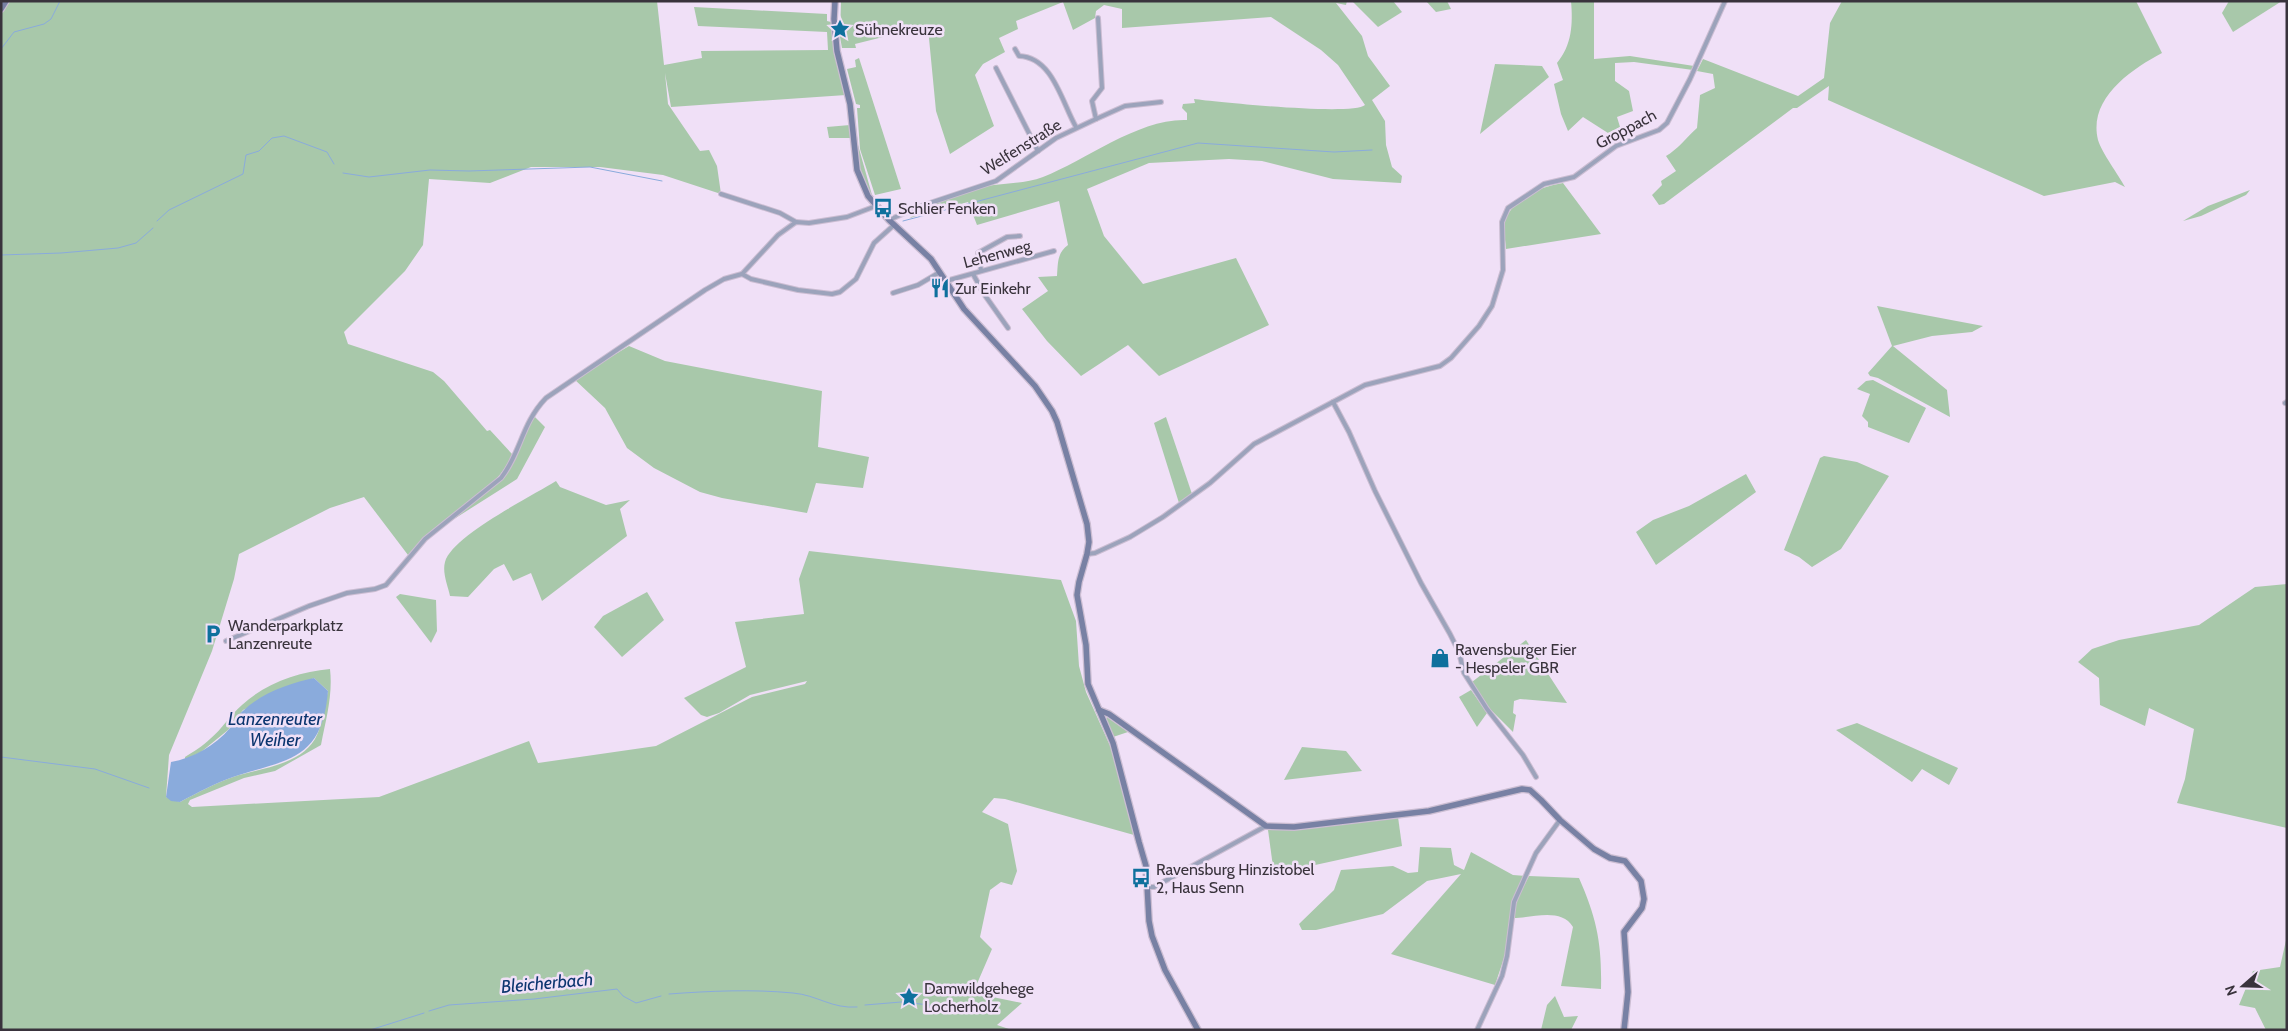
<svg xmlns="http://www.w3.org/2000/svg" width="2288" height="1031" viewBox="0 0 2288 1031" font-family="Cabin,sans-serif">
<style>
.green{fill:#a8c8aa}
.water{fill:#8aabdc}
.lines{fill:none;stroke-linecap:round;stroke-linejoin:round}
.stream{stroke:#8aabdc;stroke-width:1}
.street-casing{stroke:#cbbdd2;stroke-width:6}
.secondary-casing{stroke:#cbbdd2;stroke-width:8}
.street{stroke:#9ca3bb;stroke-width:4}
.secondary{stroke:#7881a4;stroke-width:5.5}
.labels{text-anchor:middle;dominant-baseline:central;stroke-width:5;stroke-linejoin:round;paint-order:stroke}
.poi-label{font-size:16px;fill:#39333c;stroke:#f0e0f7;text-anchor:start}
.street-label{font-size:16px;fill:#39333c;stroke:#f0e0f7}
.water-label{font-size:18px;font-style:italic;fill:#0c356f;stroke:#f0e0f7}
</style>
<rect width="100%" height="100%" fill="#f0e0f7"/>
<!-- green -->
<g class="green">
<path d="M1,1H657L664,65L702,58L701,51L828,50L827,32L698,26L694,7L827,14V21L831,22L833,42L846,95L671,107L665,73L668,104L700,151L709,150L717,166L721,194L663,175L600,167H531L490,183L429,179L423,245L405,271L344,332L348,344L433,372L444,381L487,431L490,430L512,454C500,486 466,502 441,523C429,532 418,544 408,555L364,497L330,508L239,554L234,579L212,651L169,755L166,797L180,802C197,793 215,783 233,777C259,768 299,766 315,739C323,725 324,706 328,691L314,678L243,710L228,730L201,752L185,760V757C193,752 203,746 210,739C222,729 230,715 242,705C266,683 298,672 330,669C333,695 326,719 321,745L275,771L244,778L190,800L188,804L192,807L379,797L529,741L538,763L656,746L752,697L805,684L807,681L750,695L719,713L707,717L701,715L684,698L746,667L735,622L804,614L799,579L809,551L1061,580L1076,621L1079,666L1086,692L1111,748L1134,835L1005,799L994,798L982,812L1008,824L1017,871L1012,885L1001,882L990,890L980,937L992,949L973,993L1022,1003L997,1025L1012,1030H1Z"/>
<path d="M841,1H1347L1346,5L1336,3L1362,36L1368,56L1390,86L1372,100L1385,121L1386,145L1392,167L1402,176L1401,183L1333,179L1262,161L1229,159L1149,163L1087,189L1104,236L1143,284L1236,258L1269,325L1159,376L1128,345L1081,376L1047,341L1022,309L1048,291L1038,277L1057,276C1058,263 1057,253 1068,245L1059,201L977,225L968,202L910,218C923,205 976,187 994,185C1011,183 1027,183 1043,177C1086,160 1139,118 1187,120V113L1182,108L1183,104L1195,103L1194,99C1218,102 1352,116 1365,105L1338,65L1321,50L1271,17L1122,28V9L1104,5L1096,11L1095,18L1073,30L1063,2L1016,21L1018,29L999,38L1005,52L983,64L975,75L994,126L950,154L936,111L928,28L915,34L887,36L855,44L856,48H842L840,37Z"/>
<path d="M1352,1H1393L1402,12L1378,27Z"/>
<path d="M1426,1H1447L1451,9L1436,12Z"/>
<path d="M1571,1H1594V59L1630,56L1694,66L1693,70L1634,62L1615,63V81L1629,91L1633,111L1617,117L1620,127L1608,133L1583,117L1568,131L1561,114L1554,84L1563,80L1557,63C1572,45 1573,24 1571,1Z"/>
<path d="M1842,1H2136L2162,53C2130,70 2088,99 2098,140C2102,153 2118,174 2125,187L2115,182L2044,196L1828,100L1829,86L1797,108H1793L1664,204L1659,205L1652,195L1662,185L1661,181L1676,171L1666,156C1677,150 1687,137 1697,128L1700,95L1715,88L1713,74L1697,71L1703,59L1798,96L1824,78L1830,23Z"/>
<path d="M2229,1H2282L2233,32L2222,13Z"/>
<path d="M859,58L901,189L875,195L860,149L857,108H860V105L856,104L847,69L856,67L855,60Z"/>
<path d="M1495,64L1542,66L1549,77L1480,134Z"/>
<path d="M854,109L858,145L872,195C858,183 851,127 854,109Z"/>
<path d="M850,125V138H829L827,127Z"/>
<path d="M1563,183L1601,234L1506,249C1506,242 1503,233 1504,226C1509,199 1539,187 1563,183Z"/>
<path d="M2250,190L2246,195L2201,216L2183,221L2208,206Z"/>
<path d="M1877,306L1983,326L1972,332L1932,336L1893,346L1947,390L1950,417L1878,378L1870,376L1868,373L1892,346Z"/>
<path d="M629,346L665,361L822,391L818,447L869,457L863,488L816,483L807,513L722,498L700,492L654,468L627,448L605,408L574,379Z"/>
<path d="M1873,380L1926,408L1909,443L1868,427V422L1862,416L1870,394L1857,389L1866,381Z"/>
<path d="M533,415L545,427L517,479L443,526L496,485L506,475Z"/>
<path d="M1166,417L1192,494L1179,503L1154,423Z"/>
<path d="M1824,456L1857,462L1889,476L1841,549L1812,567L1799,557L1784,550L1820,458Z"/>
<path d="M1746,474L1756,492L1656,565L1636,532L1653,520L1689,506Z"/>
<path d="M556,481L560,487L606,505L630,500L620,509L627,536L542,601L531,573L513,581L504,564L494,569L468,597L450,596C448,586 442,573 445,562C452,536 532,496 556,481Z"/>
<path d="M2287,584V828L2177,803L2185,779L2194,729L2149,708L2145,726L2100,705L2099,678L2078,662L2092,649L2119,640L2199,625L2255,587Z"/>
<path d="M647,592L664,620L622,657L594,627L603,616Z"/>
<path d="M400,594L436,600L437,631L431,643L396,597Z"/>
<path d="M1526,640L1567,703L1520,699L1514,701L1513,713L1516,715L1513,732L1490,709L1472,682Z"/>
<path d="M1471,690L1487,713L1477,727L1459,697Z"/>
<path d="M1107,717L1128,732L1113,737L1106,720Z"/>
<path d="M1857,723L1958,768L1949,785L1922,769L1912,782L1836,730Z"/>
<path d="M1302,747L1346,751L1362,771L1284,780Z"/>
<path d="M1398,817L1402,846L1274,874L1268,830Z"/>
<path d="M1420,847L1451,848L1454,865L1464,870L1471,852L1513,875L1526,876L1512,901L1505,955L1495,985L1391,954L1461,874L1427,881L1383,914L1316,930H1302L1299,924L1334,890L1341,870L1393,866L1408,873L1418,872Z"/>
<path d="M1529,876L1579,878C1597,919 1602,944 1601,989L1561,986L1573,927C1561,907 1532,918 1513,918L1515,903Z"/>
<path d="M2287,936V1030H2266L2255,1008L2239,1005L2253,971L2280,967Z"/>
<path d="M1555,996L1564,1017L1578,1016L1571,1030H1541L1547,1005Z"/>
</g>
<!-- water -->
<path class="water" d="M314,678L328,691C322,761 288,759 233,777C215,783 197,793 180,802L171,801L166,797L171,762C193,758 215,746 230,728C234,722 238,714 244,710C262,693 290,683 314,678Z"/>
<g class="lines">
<!-- stream -->
<g class="stream">
<path d="M1,49L14,32L44,24L51,19L60,1"/>
<path d="M343,173L369,177L430,170L469,171L590,167L662,181"/>
<path d="M157,221L169,210L243,174L246,155L259,151L272,138L284,136L327,152L334,164"/>
<path d="M903,221L1198,143L1334,152L1372,150"/>
<path d="M1,255L61,253L118,248L136,243L153,228"/>
<path d="M1,757L95,769L149,788"/>
<path d="M669,994C710,991 752,989 793,993C817,995 832,1009 857,1007"/>
<path d="M865,1005L901,1002L930,1005"/>
<path d="M429,1011L449,1005L534,999L617,989L623,996L636,1003L661,996"/>
<path d="M370,1030L424,1013"/>
</g>
<defs>
<g id="street">
<path d="M1015,49L1019,56C1053,57 1062,103 1076,127"/>
<path d="M996,68L1038,151"/>
<path d="M1096,119L1125,106L1161,102"/>
<path d="M721,194L780,213L796,222"/>
<path d="M889,220L918,207L996,181L1056,138L1096,119L1092,101L1102,88L1098,18"/>
<path d="M981,270L978,253L1007,237L1020,236"/>
<path d="M742,274L751,279L798,290L832,294L840,292L856,279L874,243L894,225"/>
<path d="M973,274L984,294L1008,328"/>
<path d="M946,281L1054,251"/>
<path d="M893,293L918,285L940,272"/>
<path d="M1333,402L1349,432L1375,491L1421,583L1450,634L1459,652L1464,673L1487,709L1523,755L1536,777"/>
<path d="M2285,403L2287,402"/>
<path d="M1087,554L1095,553L1130,537L1163,517L1210,483L1254,444L1365,385L1440,366L1451,358L1479,326L1492,306L1503,270L1502,222L1508,208L1544,184L1574,177L1616,146L1659,130L1667,123L1690,79L1725,1"/>
<path d="M226,641L309,606L347,593L375,589L386,585L425,539L501,478C521,453 521,424 546,398L705,290L724,279L742,274L778,235L796,222L809,223L847,217L876,206"/>
<path d="M1148,887H1154L1266,826"/>
<path d="M1477,1030L1502,976L1507,956L1514,902L1536,853L1560,820"/>
</g>
<g id="secondary">
<path d="M835,1L834,19L837,51L850,104L857,170L868,196L889,220L931,259L964,309L1035,386L1052,411L1057,422L1087,524L1089,542L1087,554L1079,582L1077,595L1086,645L1088,684L1113,743L1139,842L1146,866L1149,921L1152,936L1165,970L1198,1030"/>
<path d="M1,9L6,1"/>
<path d="M1099,710L1109,714L1266,826L1294,827L1429,811L1522,789L1530,790L1541,800L1560,820L1594,849L1610,858L1625,861L1641,881L1644,899L1642,908L1624,932L1628,992L1624,1030"/>
</g>
</defs>
<!-- street casing -->
<use href="#street" class="street-casing"/>
<!-- secondary casing -->
<use href="#secondary" class="secondary-casing"/>
<!-- street -->
<use href="#street" class="street"/>
<!-- secondary -->
<use href="#secondary" class="secondary"/>
</g>
<!-- icons -->
<defs>
<symbol id="sight-bare" viewBox="-9 -9 18 18"><path d="M0-6L1.8-2.2L6-1.7L2.9 1.2L3.7 5.4L0 3.3L-3.7 5.4L-2.9 1.2L-6-1.7L-1.8-2.2Z" fill="#0e709d" stroke="#f0e0f7" stroke-width="2.5" paint-order="stroke"/></symbol>
<symbol id="bus-bare" viewBox="-9 -9 18 18"><path d="M-5-6H5V4H4V6H2V4H-2V6H-4V4H-5ZM-3.5-4V0h7V-4ZM-3.5 1.2v1.5H-2V1.2ZM2 1.2v1.5H3.5V1.2Z" fill="#0e709d" stroke="#f0e0f7" stroke-width="2.5" paint-order="stroke"/></symbol>
<symbol id="restaurant-bare" viewBox="-9 -9 18 18"><path d="M-5-6h1v4h1v-4h1v4h1v-4h1v5L-1.5 .5V6h-2V.5L-5-1ZM5-6V6H3V1.5H1.5Q1.5-4 5-6Z" fill="#0e709d" stroke="#f0e0f7" stroke-width="2.5" paint-order="stroke"/></symbol>
<symbol id="parking-bare" viewBox="-9 -9 18 18"><path d="M-3.5-5.5H1a3.5 3.5 0 0 1 0 7H-1V5.5H-3.5ZM-1-3.4V-.6H.8a1.4 1.4 0 0 0 0-2.8Z" fill="#0e709d" stroke="#f0e0f7" stroke-width="2.5" paint-order="stroke"/></symbol>
<symbol id="shop-bare" viewBox="-9 -9 18 18"><path d="M-5-2.5h2.3a2.7 3.5 0 0 1 5.4 0H5L5.5 6h-11ZM-1.5-2.5h3a1.5 2.3 0 0 0-3 0Z" fill="#0e709d" stroke="#f0e0f7" stroke-width="2.5" paint-order="stroke"/></symbol>
</defs>
<g fill-rule="evenodd">
<use href="#sight-bare" x="826" y="15" width="28" height="28"/>
<use href="#bus-bare" x="869" y="194" width="28" height="28"/>
<use href="#restaurant-bare" x="926" y="274" width="28" height="28"/>
<use href="#parking-bare" x="199" y="620" width="28" height="28"/>
<use href="#shop-bare" x="1426" y="644" width="28" height="28"/>
<use href="#bus-bare" x="1127" y="864" width="28" height="28"/>
<use href="#sight-bare" x="895" y="983" width="28" height="28"/>
</g>
<g class="labels">
<!-- poi labels -->
<g class="poi-label">
<text x="855" y="29">Sühnekreuze</text>
<text x="898" y="208">Schlier Fenken</text>
<text x="955" y="288">Zur Einkehr</text>
<text x="228" y="625">Wanderparkplatz<tspan x="228" dy="18">Lanzenreute</tspan></text>
<text x="1455" y="649">Ravensburger Eier<tspan x="1455" dy="18">- Hespeler GBR</tspan></text>
<text x="1156" y="869">Ravensburg Hinzistobel<tspan x="1156" dy="18">2, Haus Senn</tspan></text>
<text x="924" y="988">Damwildgehege<tspan x="924" dy="18">Locherholz</tspan></text>
</g>
<!-- street labels -->
<g class="street-label">
<text transform="translate(1626 129) rotate(-28)">Groppach</text>
<text transform="translate(1021 147) rotate(-32)">Welfenstraße</text>
<text transform="translate(997 254) rotate(-15)">Lehenweg</text>
</g>
<!-- water labels -->
<g class="water-label">
<text x="275" y="719">Lanzenreuter<tspan x="275" dy="21">Weiher</tspan></text>
<text transform="translate(547 983) rotate(-5)">Bleicherbach</text>
</g>
</g>
<!-- border -->
<rect width="2288" height="1031" fill="none" stroke="#39333c" stroke-width="5"/>
<!-- north arrow -->
<g transform="translate(2243 986) rotate(250)" stroke="#f0e0f7" stroke-width="4" paint-order="stroke">
<path d="M0-4L9 19L0 12L-9 19Z" fill="#39333c"/>
<text y="-8" font-size="14" font-weight="bold" text-anchor="middle" fill="#39333c">N</text>
</g>
</svg>
